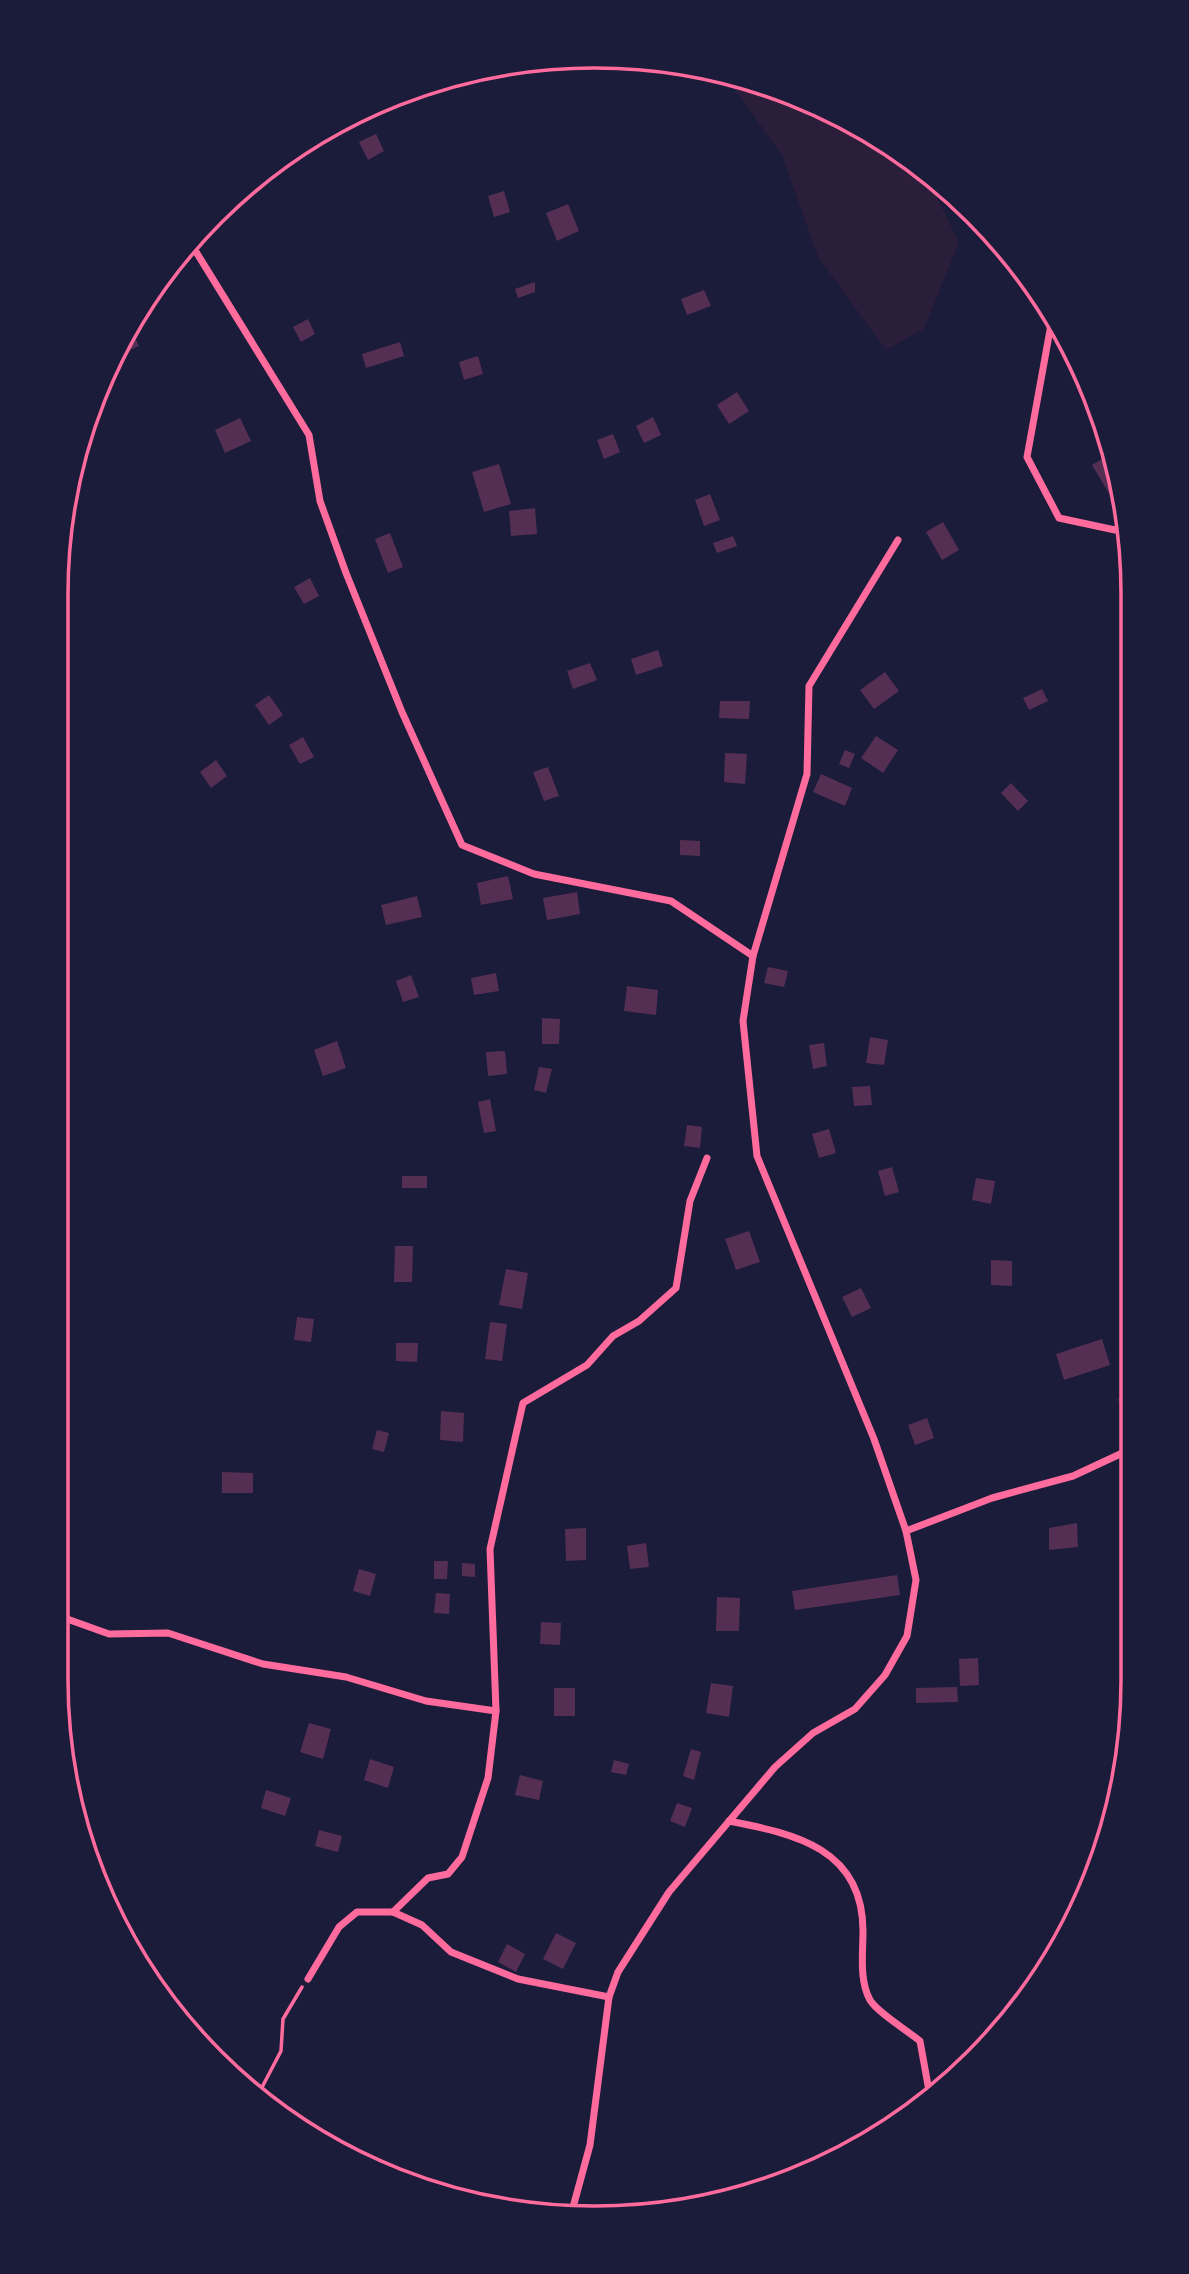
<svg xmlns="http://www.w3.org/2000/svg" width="1189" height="2274" viewBox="0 0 1189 2274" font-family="Overpass,sans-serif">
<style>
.green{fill:#2a1e3b}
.building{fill:#542f53}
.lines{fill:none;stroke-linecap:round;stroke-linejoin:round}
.path{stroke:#ff6b9d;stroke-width:3.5}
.minor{stroke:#ff6b9d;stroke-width:7}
.rim{fill:none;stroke:#ff6b9d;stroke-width:3.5}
</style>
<rect width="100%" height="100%" fill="#1b1b3a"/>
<!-- green -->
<path class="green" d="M678,65L734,74L833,112L925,173L959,242L924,329L886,350L818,257L782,155L731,84Z"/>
<!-- building -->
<g class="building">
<path d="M376,134L384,151L368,160L359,142Z"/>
<path d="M504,191L510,212L494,217L488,196Z"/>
<path d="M568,204L579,231L557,241L546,213Z"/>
<path d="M535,282V292L518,298L515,289Z"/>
<path d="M704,290L711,306L687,315L681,299Z"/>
<path d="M308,319L315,334L301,342L293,327Z"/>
<path d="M132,331L139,346L123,353L119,344L125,335Z"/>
<path d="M400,342L404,356L366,368L362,354Z"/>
<path d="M478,356L483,374L464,380L459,362Z"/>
<path d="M737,392L749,411L729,424L717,405Z"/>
<path d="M653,417L661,435L644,443L636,426Z"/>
<path d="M240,418L251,441L225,453L215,430Z"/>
<path d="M613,434L620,452L604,459L597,440Z"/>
<path d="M1109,455L1119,489L1110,495L1092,465Z"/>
<path d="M499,464L511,504L484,512L472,472Z"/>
<path d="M710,494L720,520L704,526L695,500Z"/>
<path d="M535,508L537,534L511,536L509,511Z"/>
<path d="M943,522L959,550L942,560L926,532Z"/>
<path d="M390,533L403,567L388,573L375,539Z"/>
<path d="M733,536L737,546L717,553L713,543Z"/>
<path d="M310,578L319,596L304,604L294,587Z"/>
<path d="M658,650L663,666L636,675L631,659Z"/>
<path d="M590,663L597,680L573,689L567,671Z"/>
<path d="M885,672L899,691L874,709L860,690Z"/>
<path d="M1042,689L1048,701L1029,710L1023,698Z"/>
<path d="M269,695L283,715L269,725L255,705Z"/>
<path d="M720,701H750L749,719L719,718Z"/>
<path d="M876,736L898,750L883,773L861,758Z"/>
<path d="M303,737L314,757L300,764L289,745Z"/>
<path d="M845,750L855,754L849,768L839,764Z"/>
<path d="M725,753L747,754L745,784L724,782Z"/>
<path d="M216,760L227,776L211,788L200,772Z"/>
<path d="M548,767L559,796L544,801L533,772Z"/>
<path d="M821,774L852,788L845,806L813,792Z"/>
<path d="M1011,783L1028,801L1018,811L1001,793Z"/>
<path d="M680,840L700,841V856L680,855Z"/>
<path d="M508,876L513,899L481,905L477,883Z"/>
<path d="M577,892L580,914L547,920L543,898Z"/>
<path d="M417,896L422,917L386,925L381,905Z"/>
<path d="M768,967L788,971L784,987L764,983Z"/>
<path d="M496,973L499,991L474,995L471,978Z"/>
<path d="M411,975L419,997L403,1002L396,981Z"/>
<path d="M627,986L658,990L656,1015L624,1011Z"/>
<path d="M542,1018L560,1019L559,1044H542Z"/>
<path d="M870,1037L888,1040L884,1065L866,1063Z"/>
<path d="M337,1041L346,1068L323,1076L314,1050Z"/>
<path d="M824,1043L827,1066L813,1069L809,1045Z"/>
<path d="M505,1051L507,1074L488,1076L486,1052Z"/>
<path d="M539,1067L552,1069L546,1093L534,1090Z"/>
<path d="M870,1086L872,1105L854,1106L852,1087Z"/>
<path d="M490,1099L496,1131L484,1133L478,1102Z"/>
<path d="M687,1125L702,1127L700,1148L684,1146Z"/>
<path d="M829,1129L836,1153L819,1158L812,1134Z"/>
<path d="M892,1167L899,1192L885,1196L878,1171Z"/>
<rect x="402" y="1176" width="25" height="12"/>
<path d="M976,1178L995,1181L991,1204L972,1200Z"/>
<path d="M749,1231L760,1262L736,1270L725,1239Z"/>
<path d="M395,1246H413L412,1282H394Z"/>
<path d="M991,1260L1012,1261V1286L991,1285Z"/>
<path d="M506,1269L528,1273L522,1309L499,1305Z"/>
<path d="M861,1288L871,1308L852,1317L842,1297Z"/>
<path d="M297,1317L314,1319L311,1342L294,1340Z"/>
<path d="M490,1322L507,1324L502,1361L485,1359Z"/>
<path d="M1102,1339L1110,1365L1064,1380L1056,1354Z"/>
<path d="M396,1343H418L417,1362L396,1361Z"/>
<path d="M1131,1394V1426L1129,1427L1118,1399Z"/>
<path d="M441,1411L464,1413L463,1442L440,1440Z"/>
<path d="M927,1418L934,1438L915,1445L908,1425Z"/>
<path d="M377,1430L389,1433L384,1452L372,1449Z"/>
<path d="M222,1472L253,1473V1493H222Z"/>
<path d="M1077,1523L1078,1547L1049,1550V1528Z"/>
<path d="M586,1528V1560L566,1561L565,1529Z"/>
<path d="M646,1543L649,1567L630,1569L627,1546Z"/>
<path d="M434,1561H448L447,1579H434Z"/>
<path d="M462,1563L475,1564V1577L462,1576Z"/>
<path d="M359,1569L376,1574L370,1596L353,1591Z"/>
<path d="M897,1575L900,1595L795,1610L792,1591Z"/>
<path d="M436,1593L450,1594L449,1614L434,1613Z"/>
<path d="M717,1597L740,1598L739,1631H716Z"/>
<path d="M541,1622L561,1623L560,1645L540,1644Z"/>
<path d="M978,1658L979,1685L960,1686L959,1659Z"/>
<path d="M711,1683L733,1686L729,1717L706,1713Z"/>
<path d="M957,1687L958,1702L916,1703V1688Z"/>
<rect x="554" y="1688" width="21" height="28"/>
<path d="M309,1723L331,1729L323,1759L300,1752Z"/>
<path d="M691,1749L701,1752L694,1780L683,1776Z"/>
<path d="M370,1759L394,1767L388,1788L364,1780Z"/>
<path d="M614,1760L629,1764L626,1775L611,1772Z"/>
<path d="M520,1775L543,1781L539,1800L515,1795Z"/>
<path d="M266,1790L291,1798L285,1816L261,1808Z"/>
<path d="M677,1803L692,1808L685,1827L670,1821Z"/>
<path d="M319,1830L342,1836L338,1852L315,1846Z"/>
<path d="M556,1933L576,1943L563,1969L543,1959Z"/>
<path d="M507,1944L525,1954L516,1972L498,1962Z"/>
</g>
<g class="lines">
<!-- path -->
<path class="path" d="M259,2093L281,2051L283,2019L302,1987"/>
<!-- minor -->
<g class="minor">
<path d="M190,242L309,435L320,501L346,573L402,712L462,845L534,874L671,901L753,956"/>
<path d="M1052,319L1027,457L1059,518L1115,530L1128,521"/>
<path d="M906,1531L992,1498L1073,1476L1131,1449"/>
<path d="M56,1615L109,1634L168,1633L263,1664L346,1677L426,1701L496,1711"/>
<path d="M729,1821C796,1834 863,1849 863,1931C863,1953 859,1980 870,2000C877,2012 908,2031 920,2041L929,2091"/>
<path d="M393,1912L428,1878L448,1874L462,1857L488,1778L496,1711L490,1549L523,1403L587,1365L613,1336L639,1321L676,1288L690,1201L707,1158"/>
<path d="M308,1979L339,1927L357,1912H393L422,1925L451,1952L518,1979L609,1997"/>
<path d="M572,2211L590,2145L609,1997L618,1972L669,1892L775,1767L813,1733L855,1709L885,1675L907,1636L916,1580L906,1531L874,1439L757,1156L743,1021L753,956L807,774L809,686L898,540"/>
</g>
</g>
<!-- crop -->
<path d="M0 0H1189V2274H0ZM594 68H595A526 526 0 0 1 1121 594V1680A526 526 0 0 1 595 2206H594A526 526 0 0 1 68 1680V594A526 526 0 0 1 594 68Z" fill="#1b1b3a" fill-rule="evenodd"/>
<path class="rim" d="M594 68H595A526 526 0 0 1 1121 594V1680A526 526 0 0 1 595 2206H594A526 526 0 0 1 68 1680V594A526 526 0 0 1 594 68Z"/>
</svg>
